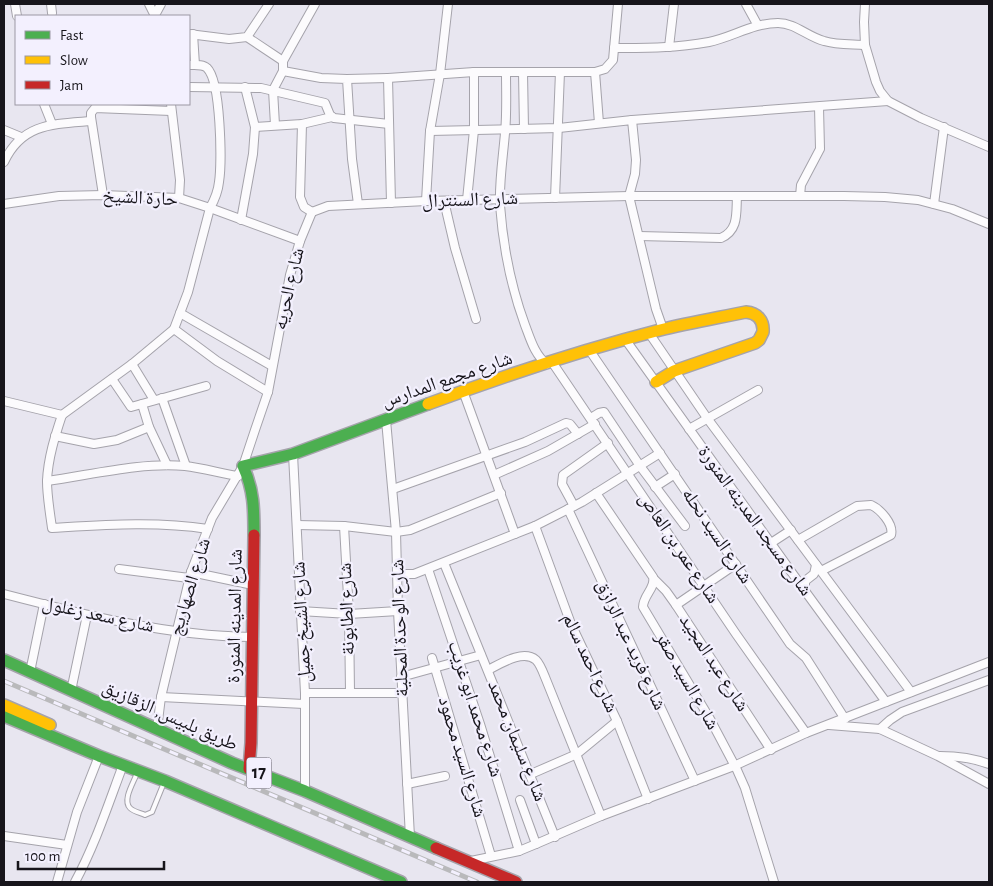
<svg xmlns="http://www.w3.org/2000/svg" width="993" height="886" viewBox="0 0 993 886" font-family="'Alegreya Sans','Noto Naskh Arabic',sans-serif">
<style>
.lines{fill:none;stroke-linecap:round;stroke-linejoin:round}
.lane-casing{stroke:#a5a3ab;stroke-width:6}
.street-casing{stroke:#a5a3ab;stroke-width:10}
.fast-casing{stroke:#a5a3ab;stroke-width:14}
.slow-casing{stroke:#a5a3ab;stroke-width:14}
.jam-casing{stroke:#a5a3ab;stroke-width:14}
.lane{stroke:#fcfbfd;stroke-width:4}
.street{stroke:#fcfbfd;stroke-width:8}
.fast{stroke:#4caf50;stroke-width:11}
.slow{stroke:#ffc107;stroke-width:11}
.jam{stroke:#c62828;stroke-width:11}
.rail-casing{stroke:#b9b9bb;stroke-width:5}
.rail{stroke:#f3f0fe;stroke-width:3;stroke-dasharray:9;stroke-linecap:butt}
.labels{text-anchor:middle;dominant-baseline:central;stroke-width:4.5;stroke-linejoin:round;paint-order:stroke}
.shield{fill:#f3f0fe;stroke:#59575f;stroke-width:1}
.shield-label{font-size:18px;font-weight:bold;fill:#17151b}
.street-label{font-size:19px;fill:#17151b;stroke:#f3f0fe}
</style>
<rect width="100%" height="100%" fill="#e8e6f0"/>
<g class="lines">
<defs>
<path id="lane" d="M137,773C134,782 122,800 130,808C134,812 141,813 145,815L152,812L163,785"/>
<g id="street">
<path d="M15,4L17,16"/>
<path d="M51,4L52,13"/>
<path d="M149,4L155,16"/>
<path d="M746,4L757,24"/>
<path d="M155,15L161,4"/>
<path d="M189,34L229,39L247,37L269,4"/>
<path d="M193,34L195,65"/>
<path d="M247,37L283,61"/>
<path d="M865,45L876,82L880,91L888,101L921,118L989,147"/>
<path d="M669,47L674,4"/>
<path d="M614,48C646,48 677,48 709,42C733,37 753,23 778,23C795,23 808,37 824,41C837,45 852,44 865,45L864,22L865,4"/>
<path d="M283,71L321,78L347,79L352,159L358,204"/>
<path d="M506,72C506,92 507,113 505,133C503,157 499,182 500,205C503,246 511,287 525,325C530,338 535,356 547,364"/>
<path d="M523,72H560L555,198"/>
<path d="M560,72H595"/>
<path d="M347,79L388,78"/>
<path d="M189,87L261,88L325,103L330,115L334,118L389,124"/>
<path d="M44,104L52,124"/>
<path d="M171,104L180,180L179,198"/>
<path d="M632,120L888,101"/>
<path d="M599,123L595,72L605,69L613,60L618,4"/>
<path d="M302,124L300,197L304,207L312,212"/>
<path d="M275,125L273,90L283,71V61L315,4"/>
<path d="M255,127L302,124L332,117"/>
<path d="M4,130L21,137"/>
<path d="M430,131L559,128L632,120L636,160L635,174L629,196L656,309L663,329"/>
<path d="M4,162C22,123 54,124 91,121"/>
<path d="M103,195L91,117V113L95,108L171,111"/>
<path d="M800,196L801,185L820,149L819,107"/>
<path d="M467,200L474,130V72"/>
<path d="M426,201L430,131L440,74L448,4"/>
<path d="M444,201L455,248L476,319"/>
<path d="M391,203L388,78L474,72H523L524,129"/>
<path d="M4,204L59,196L103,195L179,198L210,208L300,241"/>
<path d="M934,204L944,127"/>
<path d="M312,212L328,206L426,201L629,196H844L885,197L918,200L952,209L989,224"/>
<path d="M241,220L253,154L255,127L245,87"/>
<path d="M639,236L721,238C739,230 736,213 737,196"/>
<path d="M180,313L272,366"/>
<path d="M174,329L217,361L268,392"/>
<path d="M649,333L707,418L911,692"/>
<path d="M625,339L805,591L886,702"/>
<path d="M590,351L790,644L806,658L845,719"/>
<path d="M552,362L736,634L806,733"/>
<path d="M132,364L154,400"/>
<path d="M112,379L131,407L206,386"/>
<path d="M463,391L515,534"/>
<path d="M162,398L186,466"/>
<path d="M4,401L62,415"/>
<path d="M142,404L149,427L167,465"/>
<path d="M62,415L132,364L174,329L188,292L210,208C215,199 218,192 219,182C222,163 221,81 207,68C203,64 195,65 189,65"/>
<path d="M62,415C55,436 48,458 47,481C47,496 50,513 52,528C104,525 156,521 208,529"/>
<path d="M591,418L599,413L604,412L640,466L685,526"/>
<path d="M386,420L396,532L398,611L410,837"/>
<path d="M689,429L758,390"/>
<path d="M55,436L94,444L117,440L149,427"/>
<path d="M293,454L305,693V791"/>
<path d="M494,475L548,451L595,424"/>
<path d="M47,481C91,475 141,462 185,466C202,468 220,473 238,476"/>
<path d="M655,487L675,474"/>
<path d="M393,489L525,442L566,423L570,424L578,434"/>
<path d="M596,493L653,577C656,588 643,595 643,607L710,719L737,770L745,788L774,882"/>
<path d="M574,506L562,484L563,475L608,443"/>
<path d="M568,509L695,781"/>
<path d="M297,525L344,526L396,532L410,530L501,493"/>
<path d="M344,526L349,614L350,692"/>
<path d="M535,526L571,624L617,721L648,799"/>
<path d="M798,540L857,506L871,505C880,509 894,524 891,535L821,571"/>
<path d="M771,543L791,530"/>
<path d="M444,563L555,837"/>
<path d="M119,569L189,578"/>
<path d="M428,569L480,724L519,851"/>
<path d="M191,572L253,585"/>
<path d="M397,573L403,574H414L535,526L582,502L660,453"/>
<path d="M654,579L666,591L676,605L771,750"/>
<path d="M805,591V581L814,574L816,565"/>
<path d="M4,594C85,615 167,636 252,637"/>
<path d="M676,605L736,564"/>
<path d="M300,611L349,614L398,611"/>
<path d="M432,658L491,856"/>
<path d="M488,670C500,664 523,649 536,660C540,664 543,672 545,677L601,816"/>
<path d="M30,672L44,604"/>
<path d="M401,677L481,655"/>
<path d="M71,691L87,615"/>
<path d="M305,693H402"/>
<path d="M161,697L304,704"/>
<path d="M829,725L880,729L938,756L989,784"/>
<path d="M157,729L161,697L191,572L212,518L243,466L255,430L268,392L290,275L300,241L312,212"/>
<path d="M880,729L890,720L902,712L989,680"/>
<path d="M940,756C958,756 973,758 989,764"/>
<path d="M531,774L577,754L617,721"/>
<path d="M407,784L445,776"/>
<path d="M520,800L536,844"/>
<path d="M4,836L67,845"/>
<path d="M471,861L519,851L536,844L601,816L734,766L806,733L989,662"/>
<path d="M57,882L77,812L99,756"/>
<path d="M75,882C95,845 108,805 123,765"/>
</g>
<g id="fast">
<path d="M254,535C254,509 254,490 243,466L293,454L428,404"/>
<path d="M4,660L232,763L305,791L436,848"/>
<path d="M4,716L99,756L165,781L401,882"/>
</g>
<g id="slow">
<path d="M428,404C503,376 582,350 660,330C688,323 717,318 746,312C757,313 764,320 763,332L759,340L755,343L674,371L656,382"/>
<path d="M4,705L50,725"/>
</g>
<g id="jam">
<path d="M249,769L251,743L254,535"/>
<path d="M436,848L516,882"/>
</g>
</defs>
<!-- lane casing -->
<use href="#lane" class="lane-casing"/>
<!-- street casing -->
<use href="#street" class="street-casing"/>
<!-- fast casing -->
<use href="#fast" class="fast-casing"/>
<!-- slow casing -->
<use href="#slow" class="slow-casing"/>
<!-- jam casing -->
<use href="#jam" class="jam-casing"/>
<!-- lane -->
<use href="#lane" class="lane"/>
<!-- street -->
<use href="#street" class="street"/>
<!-- fast -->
<use href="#fast" class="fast"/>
<!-- slow -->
<use href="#slow" class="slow"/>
<!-- jam -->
<use href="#jam" class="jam"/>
<defs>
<path id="rail" d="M4,681L477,882"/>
</defs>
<!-- rail casing -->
<use href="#rail" class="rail-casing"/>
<!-- rail -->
<use href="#rail" class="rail"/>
</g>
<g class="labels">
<!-- shield labels -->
<rect class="shield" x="246.5" y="757.5" width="25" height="31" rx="4"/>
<g class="shield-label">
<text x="259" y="773">17</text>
</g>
<!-- street labels -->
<g class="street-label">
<text transform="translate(140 198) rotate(3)">حارة الشيخ</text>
<text transform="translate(470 200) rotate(-2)">شارع السنترال</text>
<text transform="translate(289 289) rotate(-77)">شارع الحريه</text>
<text transform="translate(447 380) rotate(-19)">شارع مجمع المدارس</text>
<text transform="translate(755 521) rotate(54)">شارع مسجد المدينه المنورة</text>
<text transform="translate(717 536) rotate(56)">شارع السيد نحله</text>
<text transform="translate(679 548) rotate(56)">شارع عمر بن العاص</text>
<text transform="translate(190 587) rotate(-73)">شارع الصهاريج</text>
<text transform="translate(347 609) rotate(-92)">شارع الطابونة</text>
<text transform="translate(98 615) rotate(12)">شارع سعد زغلول</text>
<text transform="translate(235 616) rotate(-89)">شارع المدينه المنورة</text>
<text transform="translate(302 622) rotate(-93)">شارع الشيخ جميل</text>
<text transform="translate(400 628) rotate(-92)">شارع الوحدة المحلية</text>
<text transform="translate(631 645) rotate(65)">شارع فريد عبد الرازق</text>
<text transform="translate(590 663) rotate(65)">شارع احمد سالم</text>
<text transform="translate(714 663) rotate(57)">شارع عبد المجيد</text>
<text transform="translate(687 681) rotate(60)">شارع السيد صقر</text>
<text transform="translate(475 709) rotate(72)">شارع محمد ابو غريب</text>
<text transform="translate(170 716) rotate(24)">طريق بلبيس, الزقازيق</text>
<text transform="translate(517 741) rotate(68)">شارع سليمان محمد</text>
<text transform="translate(462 757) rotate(73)">شارع السيد محمود</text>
</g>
</g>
<!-- border -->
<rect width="993" height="886" fill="none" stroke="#17151b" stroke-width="10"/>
<!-- legend -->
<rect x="15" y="15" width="175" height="90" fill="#f3f0fe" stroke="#9b98a3"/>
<rect x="25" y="31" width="25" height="8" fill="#4caf50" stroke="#9b98a3"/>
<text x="60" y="40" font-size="15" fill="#17151b">Fast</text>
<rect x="25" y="56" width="25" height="8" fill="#ffc107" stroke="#9b98a3"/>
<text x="60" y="65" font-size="15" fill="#17151b">Slow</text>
<rect x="25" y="81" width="25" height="8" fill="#c62828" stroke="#9b98a3"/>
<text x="60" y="90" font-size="15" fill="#17151b">Jam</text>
<!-- scale -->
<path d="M18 861v8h146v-8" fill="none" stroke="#17151b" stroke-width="2.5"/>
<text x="25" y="861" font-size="15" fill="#17151b" stroke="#f3f0fe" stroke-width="4" paint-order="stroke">100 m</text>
</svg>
